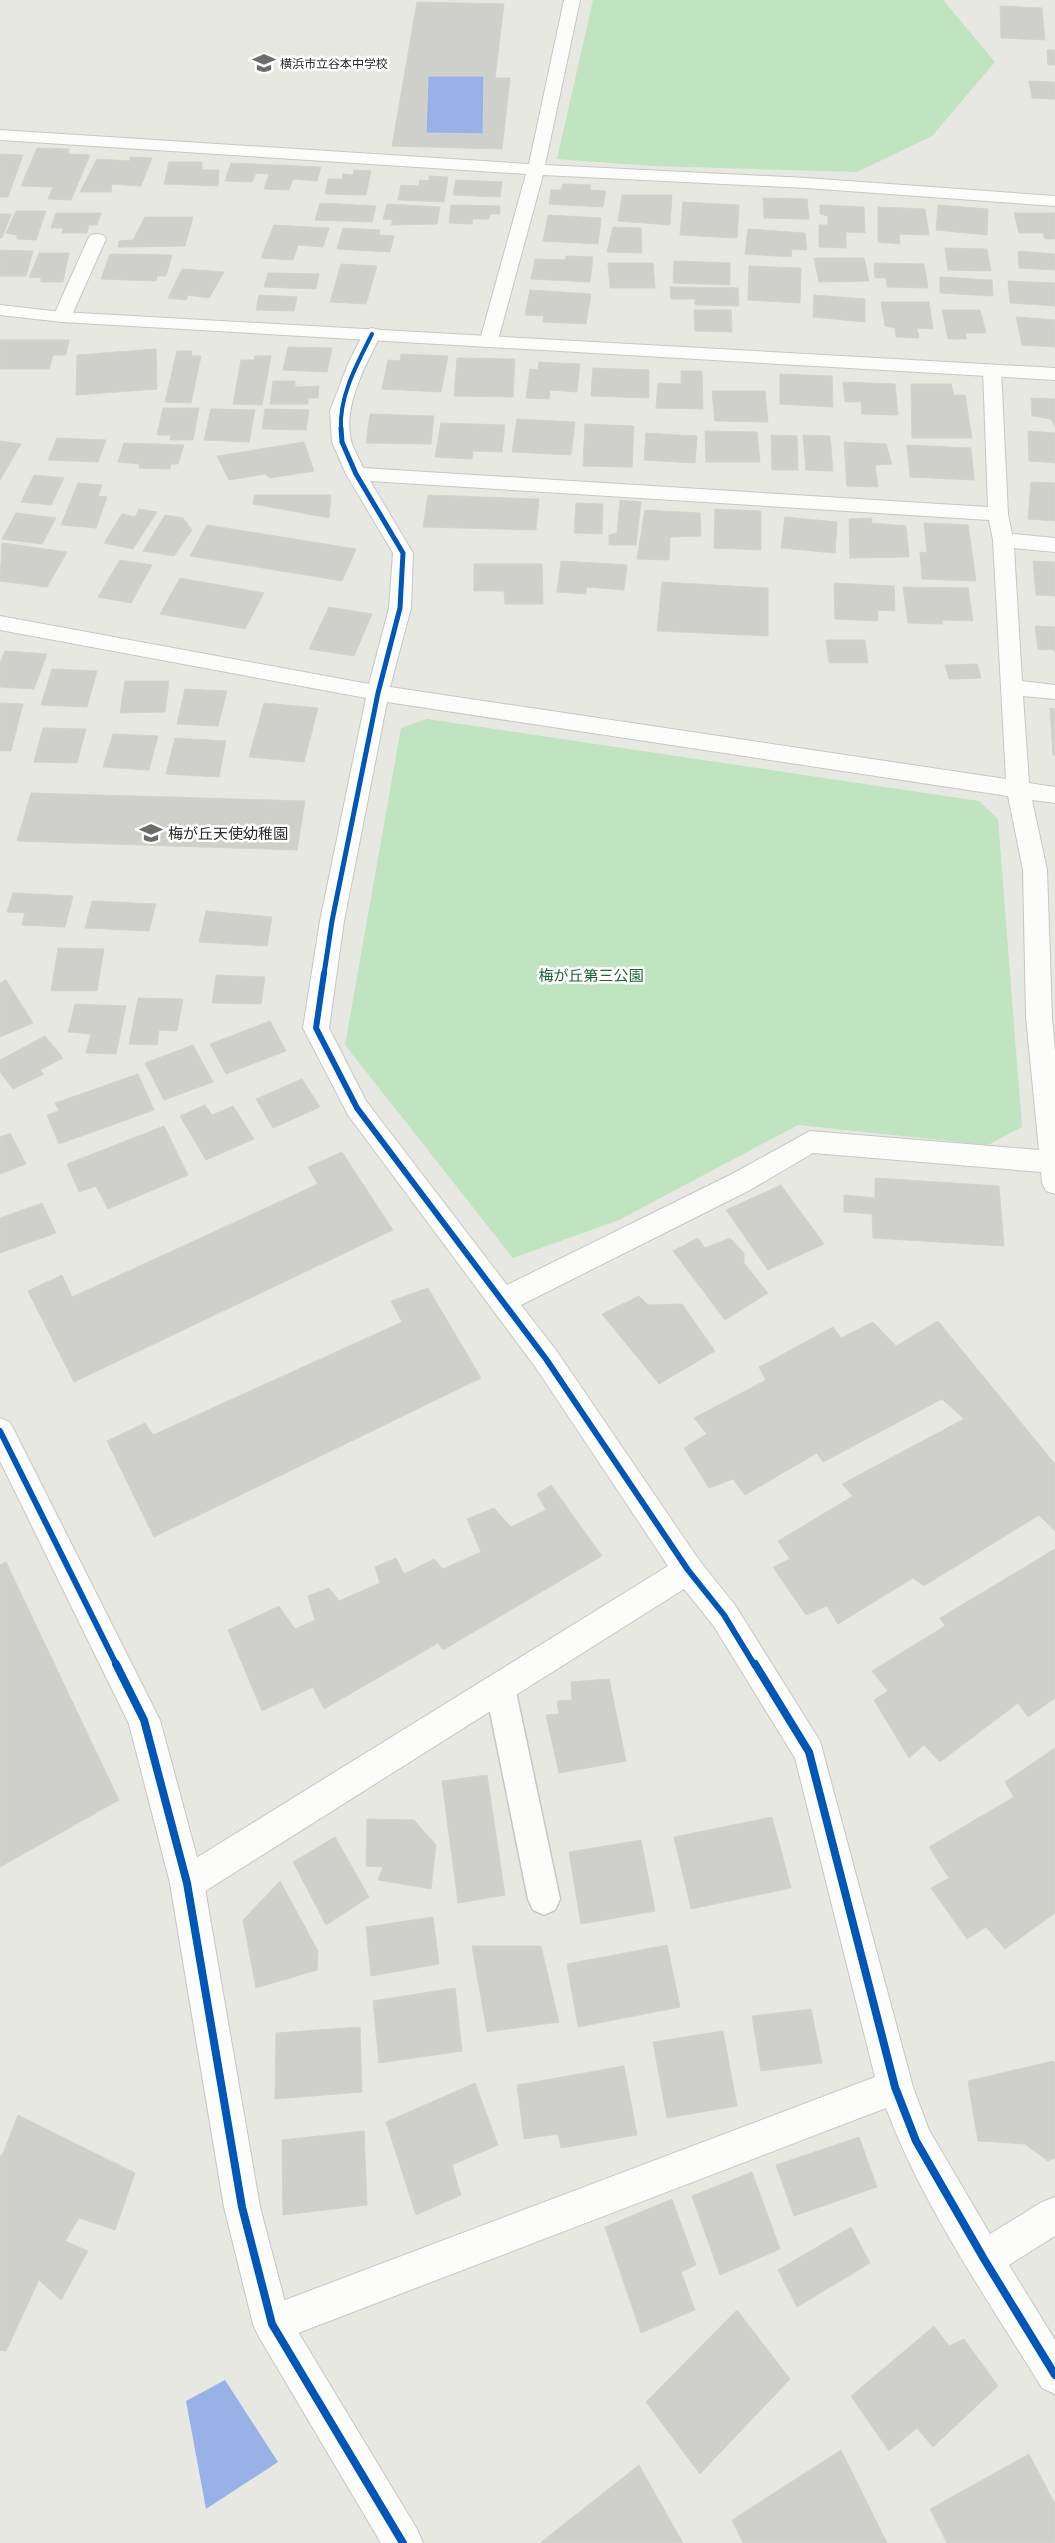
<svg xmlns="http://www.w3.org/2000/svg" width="1055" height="2543" viewBox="0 0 1055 2543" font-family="Montserrat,'Noto Sans JP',sans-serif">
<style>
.green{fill:#bfe4bf}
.water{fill:#98b1e7}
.building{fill:#cfcfcb;stroke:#d3d3ce;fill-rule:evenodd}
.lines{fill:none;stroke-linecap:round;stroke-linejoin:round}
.lane-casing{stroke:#c7c6c7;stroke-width:3}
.street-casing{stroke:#c7c6c7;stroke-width:2}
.secondary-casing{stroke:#c7c6c7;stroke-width:2}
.lane{fill:#fcfcfb;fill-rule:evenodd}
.street{fill:#fcfcfb;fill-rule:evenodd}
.secondary{fill:#fcfcfb;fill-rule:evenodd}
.cycleway-far3-casing{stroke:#fff;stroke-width:5.5}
.cycleway-far2-casing{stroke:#fff;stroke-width:8}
.cycleway-far1-casing{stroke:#fff;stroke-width:9}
.cycleway-casing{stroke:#fff;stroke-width:11}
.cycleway-far3{stroke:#0057b8;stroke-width:4}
.cycleway-far2{stroke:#0057b8;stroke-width:5}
.cycleway-far1{stroke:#0057b8;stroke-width:6}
.cycleway{stroke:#0057b8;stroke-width:8}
.labels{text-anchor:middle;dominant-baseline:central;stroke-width:5;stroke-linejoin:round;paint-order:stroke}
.far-poi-label{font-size:12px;fill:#2b2b2b;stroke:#fff;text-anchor:start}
.poi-label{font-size:15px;fill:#2b2b2b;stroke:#fff;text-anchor:start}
.park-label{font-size:15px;fill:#1e652e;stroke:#fff}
</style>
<rect width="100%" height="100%" fill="#e8e8e2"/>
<!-- green -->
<g class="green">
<path d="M593,0H943L995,62L932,136L857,172L652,166L557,159Z"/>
<path d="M427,719L979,801L998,819L1022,1127L988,1145L798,1125L619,1220L513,1258L345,1045L401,728Z"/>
</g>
<!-- water -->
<g class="water">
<path d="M428,76H484L483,134L426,133Z"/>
<path d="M225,2380L278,2462L206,2509L186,2401Z"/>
</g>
<!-- building -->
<g class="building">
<path d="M417,2L504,4L495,78H510L502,149L392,146ZM428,76H484L483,134L426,133Z"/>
<path d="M1000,6L1042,8L1045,40L1001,38Z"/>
<path d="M1047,50H1055V65H1048Z"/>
<path d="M1029,81L1055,82V99L1032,98Z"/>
<path d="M37,148L69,149L68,154L90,155L71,200L48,199L53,187L21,186Z"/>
<path d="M0,154L23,155L8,197H0Z"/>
<path d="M130,157L152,158L141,186L112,184L111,192H80L97,159L130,161Z"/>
<path d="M169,162H202V170H219L218,186L164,184Z"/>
<path d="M231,163L321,167L317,181L293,179L289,190L264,189L269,174L256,173L252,182L225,181Z"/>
<path d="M354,170L371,171L366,195L325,194L328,179H342L343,174L353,175Z"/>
<path d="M429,176L448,177L444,202L398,200L401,185L419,186L420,180L429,181Z"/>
<path d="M456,180L502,182L500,197L453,195Z"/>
<path d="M563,184L591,185L590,190L606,191L603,207L549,204L551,190H561Z"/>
<path d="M622,195H672L670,225L618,221Z"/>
<path d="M763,198L807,199L809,219L764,218Z"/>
<path d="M683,202L739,205L737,238L680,235Z"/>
<path d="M320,203L376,206L372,222L315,220Z"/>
<path d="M387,204L440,207L437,224L391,225L393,220L383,219Z"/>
<path d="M451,205L500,206V214H490L489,219H473L472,224L449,223Z"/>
<path d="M820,205L864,207L865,233L846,232V248L819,247V225H828V216L820,214Z"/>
<path d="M938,205L988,209L987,235L936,230Z"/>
<path d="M878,207L925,209L929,235L899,234L900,244L878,242Z"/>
<path d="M16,211H46L36,240L17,239V235L6,233Z"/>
<path d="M56,213H101L97,225H89L87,233H62L63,228H51Z"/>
<path d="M1014,213H1055V239H1045L1043,233H1019Z"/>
<path d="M0,214H11L2,238H0Z"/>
<path d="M548,215L601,218L598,244L543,241Z"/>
<path d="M145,217H193L185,246L118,247L119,241L133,240Z"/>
<path d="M274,225L329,228L323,247L298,245L293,260L261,258Z"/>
<path d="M613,227L641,228L642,253L607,252Z"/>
<path d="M343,228L380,230L379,235L394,236L390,252L337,249Z"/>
<path d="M748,229L805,233L807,250L792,249L791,257L745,254Z"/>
<path d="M945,248L987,249L991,271L948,270Z"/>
<path d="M0,250L33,251L26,276H0Z"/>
<path d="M1018,251L1055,254V270L1019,268Z"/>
<path d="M39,253H69L63,282H41V277L29,278Z"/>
<path d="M110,254L172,255L166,276H157L156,281L101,279Z"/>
<path d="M566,256L593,257L590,282L531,279L535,259L565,260Z"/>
<path d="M814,258H864L869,281L819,282Z"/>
<path d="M674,261L730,263V285L673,283Z"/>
<path d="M608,263H653L655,288H610Z"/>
<path d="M874,263L924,264L928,288L887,287L886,278H875Z"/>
<path d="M341,264L377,266L366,304L330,302Z"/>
<path d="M749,266L801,268L800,303L748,300Z"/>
<path d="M182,269L224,272L209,298L188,295L186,300L168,298Z"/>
<path d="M268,273L319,274L316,289L264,287Z"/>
<path d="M940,277L992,280L993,296L940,293Z"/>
<path d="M1008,281L1055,283V306L1010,303Z"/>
<path d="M670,287L738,288L739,306L695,305V299H671Z"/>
<path d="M530,290L591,294L586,324L543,322L544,316L525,315Z"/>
<path d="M259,295L297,297L294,311L256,310Z"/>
<path d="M814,295L865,299V322L813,317Z"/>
<path d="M881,302H929L933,329L917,328L919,338L896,337L895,328L885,326Z"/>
<path d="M694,310H731L732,332L695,331Z"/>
<path d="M942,310H980L986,333H965L967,339H948Z"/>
<path d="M1016,317L1055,320V347L1022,345Z"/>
<path d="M0,340H69L66,355H53L49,369H0Z"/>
<path d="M288,347L332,348L327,372L283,370Z"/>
<path d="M156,349L157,389L76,395L77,355Z"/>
<path d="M177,351H192L191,356H201L191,403L165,402Z"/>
<path d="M401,354L448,356L441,392L382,389L388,360L400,361Z"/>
<path d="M255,356H271L262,405L233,404L241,360H254Z"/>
<path d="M457,358L515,359L513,397L454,396Z"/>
<path d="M539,362L580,364L577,392L550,390L549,399L526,398L530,369L538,370Z"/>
<path d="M593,368L649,370V398L591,396Z"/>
<path d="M681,371H702L703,409L656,408L658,383L681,384Z"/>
<path d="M780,374L832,376L833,407L780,404Z"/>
<path d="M273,381H295V387L319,386L318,398H308V404H270Z"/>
<path d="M843,382L895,384L898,415L862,414L861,402H845Z"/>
<path d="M911,384H951L954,395H965L972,438H912Z"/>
<path d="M712,391H765L768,422L715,421Z"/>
<path d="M1031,398L1055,399V427L1051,419L1032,416Z"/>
<path d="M163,408H199L193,440H170L171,435H157Z"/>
<path d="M211,409L255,410L249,442L204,440Z"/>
<path d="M265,409L309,410L306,430L262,429Z"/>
<path d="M370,414L434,416L431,444L366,443Z"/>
<path d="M517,419L575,422L571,455L512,452Z"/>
<path d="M441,423L505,425L502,452L473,451L472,459L435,457Z"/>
<path d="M585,424L634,426L632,467L583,466Z"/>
<path d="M705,431L757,432L760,462H706Z"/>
<path d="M1028,431L1055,433V463L1029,461Z"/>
<path d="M646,433L697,436L695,463L644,460Z"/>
<path d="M771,435L797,436L798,470H772Z"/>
<path d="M803,435L830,436L833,471L806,470Z"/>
<path d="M57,438L106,440L98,462L48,460Z"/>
<path d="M0,441L21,444L0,480Z"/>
<path d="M304,442L314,471L270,478L265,474L229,480L217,456Z"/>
<path d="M844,442L886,444L892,464L875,465L878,487L847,486Z"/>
<path d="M124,443L184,445L178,464H171L170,469L139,468L140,464L118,462Z"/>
<path d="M907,445L971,448L974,480L910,477Z"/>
<path d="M34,475L64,478L51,505L21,502Z"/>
<path d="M1031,482L1055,483V521L1028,519Z"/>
<path d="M78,483L102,485L98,496L107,497L96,528L61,525Z"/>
<path d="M255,495H331L329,518L253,504Z"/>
<path d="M428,495L539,499L536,530L423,527Z"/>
<path d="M620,500L641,502L636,545H609V535L617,533Z"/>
<path d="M576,503L603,504L602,534L574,533Z"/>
<path d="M139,509L157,512L133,549L104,543L122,514L135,517Z"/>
<path d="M715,509L761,511V550L714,548Z"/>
<path d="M645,510L700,513L701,536L670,537L669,560L637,559Z"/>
<path d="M16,513L56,518L42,544L2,539Z"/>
<path d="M165,515L183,518L192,530L174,556L143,551Z"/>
<path d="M785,517L837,522L835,553L781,548Z"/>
<path d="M872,518L871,523L906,526L909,557L850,558L849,519Z"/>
<path d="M924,523L968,525L976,581L922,579L920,552L927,553Z"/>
<path d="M207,525L356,549L342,581L190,556Z"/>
<path d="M2,543L67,552L47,587L0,581Z"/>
<path d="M120,560L152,565L131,603L98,597Z"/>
<path d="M561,561L627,565L624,590L587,587L586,594L557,592Z"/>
<path d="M1033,561L1055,562V596L1036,595Z"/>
<path d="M474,564H542L543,604H505L504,591H474Z"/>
<path d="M180,578L264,593L245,629L160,614Z"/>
<path d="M662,582L768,588V636L657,631Z"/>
<path d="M834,583L894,586L895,611L878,610V621L835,619Z"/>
<path d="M903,587L968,588L973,621L942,620L943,624L908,623Z"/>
<path d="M329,607L372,614L354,656L309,649Z"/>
<path d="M1035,626L1055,627V653L1054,650L1038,649Z"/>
<path d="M826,640H865L868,663H829Z"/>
<path d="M5,651L47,654L34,689L0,687V663Z"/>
<path d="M977,664L981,678L949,679L945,665Z"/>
<path d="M52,669L97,671L87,707L41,705Z"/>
<path d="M125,681H169L165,712L120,713Z"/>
<path d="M185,689L227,691L218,726L177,724Z"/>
<path d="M0,703L23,704L11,751H0Z"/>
<path d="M264,703L318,708L304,762L249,757Z"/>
<path d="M1050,708L1055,709V755H1053Z"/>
<path d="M43,728L86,729L77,763L34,762Z"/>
<path d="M113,734L158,736L149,770L103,767Z"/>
<path d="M175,738L226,741L219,777L166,774Z"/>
<path d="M31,793L305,801L297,850L17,841Z"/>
<path d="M13,893L73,896L65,927L22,925L25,913L7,912Z"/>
<path d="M92,901L156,904L149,931L85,928Z"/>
<path d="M206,911L272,917L267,946L199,942Z"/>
<path d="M58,948L104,949L97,991H51Z"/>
<path d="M216,975L265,977L261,1004L212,1003Z"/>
<path d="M6,980L33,1023L0,1037V983Z"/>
<path d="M138,998L183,999L177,1031L159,1030L157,1045L129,1044Z"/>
<path d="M75,1004L126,1006L116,1054L86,1053L91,1034L68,1032Z"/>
<path d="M270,1021L286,1051L226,1074L210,1044Z"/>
<path d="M45,1036L63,1058L40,1070L44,1074L13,1089L0,1072V1060Z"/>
<path d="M193,1045L213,1082L164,1100L145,1063Z"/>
<path d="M138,1074L154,1110L59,1144L47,1115L59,1111L55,1103Z"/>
<path d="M302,1079L320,1107L273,1128L256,1099Z"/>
<path d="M205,1105L212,1115L233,1106L254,1139L206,1160L180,1116Z"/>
<path d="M164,1126L188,1175L108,1209L96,1186L79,1192L67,1164Z"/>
<path d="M10,1133L26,1164L0,1174V1137Z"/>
<path d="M342,1152L393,1230L74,1382L28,1291L62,1275L72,1297L318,1184L308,1167Z"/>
<path d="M875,1178L999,1186L1004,1246L873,1238L872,1214L844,1212V1195L875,1198Z"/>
<path d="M781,1185L824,1244L768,1270L726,1210Z"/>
<path d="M42,1203L56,1233L0,1253V1218Z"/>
<path d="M698,1238L705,1248L730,1238L744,1253V1263L768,1293L725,1320L673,1251Z"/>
<path d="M428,1288L481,1378L154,1537L107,1441L145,1423L153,1435L402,1322L391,1301Z"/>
<path d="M639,1296L648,1305L682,1304L715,1351L659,1384L602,1314Z"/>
<path d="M938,1321L1055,1464V1531L1039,1515L924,1586L913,1578L838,1624L827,1606L806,1615L773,1567L790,1559L778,1541L853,1496L842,1484L964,1419L942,1399L823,1462L817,1453L745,1495L733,1479L709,1488L684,1448L707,1434L694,1418L766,1380L759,1367L833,1327L841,1338L873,1322L896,1346Z"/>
<path d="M551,1485L602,1556L443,1650L438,1643L324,1709L313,1687L262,1711L228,1630L279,1606L295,1629L315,1620L308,1596L329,1588L339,1601L380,1583L375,1567L396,1558L404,1574L434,1559L443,1569L481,1552L467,1519L494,1508L511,1527L546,1510L537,1494Z"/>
<path d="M1055,1549V1698L1028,1717L1018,1703L940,1762L924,1745L909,1758L874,1700L888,1691L872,1671L945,1626L940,1618Z"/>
<path d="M6,1562L119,1800L0,1867V1565Z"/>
<path d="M609,1679L626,1761L559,1773L546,1715L559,1714L557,1701L572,1700L571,1682Z"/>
<path d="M1055,1748V1913L1005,1949L986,1927L967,1939L931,1888L949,1878L929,1847L1014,1797L1005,1782Z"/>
<path d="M487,1775L505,1895L458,1903L442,1781Z"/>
<path d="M772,1817L791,1888L691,1909L674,1837Z"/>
<path d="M367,1819L414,1820L436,1845L431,1889L378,1880L383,1867L366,1866Z"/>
<path d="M335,1837L369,1897L326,1925L293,1862Z"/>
<path d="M641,1840L655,1911L581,1924L569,1852Z"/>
<path d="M280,1881L318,1951L317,1970L256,1988L243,1920Z"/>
<path d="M433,1917L439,1964L371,1976L366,1927Z"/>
<path d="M667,1945L680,2007L578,2027L567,1964Z"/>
<path d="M472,1946H541L559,2022L487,2032Z"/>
<path d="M455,1988L462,2051L379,2063L373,2001Z"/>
<path d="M811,2009L822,2063L761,2071L752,2016Z"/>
<path d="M360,2027L362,2092L275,2099L276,2033Z"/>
<path d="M723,2031L737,2106L667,2118L653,2042Z"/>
<path d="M1053,2061L1055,2063V2158L1048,2161L1025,2144L978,2141L968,2081Z"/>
<path d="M624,2066L637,2135L561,2148L558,2134L524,2139L517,2085Z"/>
<path d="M475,2083L498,2145L452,2165L461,2195L416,2215L386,2122Z"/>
<path d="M18,2115L135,2173L115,2230L79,2218L65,2241L88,2251L61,2300L39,2280L6,2351L0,2350V2155L2,2156Z"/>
<path d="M364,2131L367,2205L283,2215L282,2140Z"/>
<path d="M859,2137L877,2187L794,2216L776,2165Z"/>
<path d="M752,2172L780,2249L720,2275L692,2196Z"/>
<path d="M672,2199L696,2265L681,2272L695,2310L641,2333L605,2227Z"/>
<path d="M851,2227L870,2263L797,2307L778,2270Z"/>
<path d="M737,2310L790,2379L700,2474L646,2402Z"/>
<path d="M934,2326L949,2346L964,2339L998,2386L933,2447L917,2428L889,2451L851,2396Z"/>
<path d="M841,2450L887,2543H743L732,2520Z"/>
<path d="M1029,2454L1055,2504V2543H947L930,2509Z"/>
<path d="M639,2465L683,2543H540Z"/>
</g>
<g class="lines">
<defs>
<path id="lane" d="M500,1672L511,1677L515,1687L560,1899L555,1910L544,1915L533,1910L528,1899L485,1687L489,1677Z"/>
<g id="street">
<path d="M564,0H580L545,165L806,178L1055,196V206L806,188L543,175L498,340L496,344H482L480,340L526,174L0,140V130L529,164Z"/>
<path d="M97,234L103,235L106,239L71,317L68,321H56L53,317L88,239L91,235Z"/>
<path d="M372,328L379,330L381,334C366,365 341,408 352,444C355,452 360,460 363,468L988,507L983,369L985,365H999L1001,369L1008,514L1012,534L1055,538V552L1014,548L1022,681L1055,685V699L1023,696L1029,783L1055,787V803L1032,800L1047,870L1052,1017L1055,1051V1194L1046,1191L1042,1183L1041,1172L813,1153L750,1190L521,1305L556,1350L699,1560L735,1605L820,1741L913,2087L929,2130L990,2234L1042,2202L1055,2197V2236L1009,2265L1055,2340V2394L1042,2388C988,2300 922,2205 886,2108L272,2343L259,2337L253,2324L259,2311L272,2305L875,2077L795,1758L713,1625L684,1589L199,1895L187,1900L175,1895L170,1883L175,1871L668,1566L536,1368L348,1115L303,1028L320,921L366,698L0,630V616L369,684L389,608L393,553L346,474L332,442L330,411L348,364L365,330ZM370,481L989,520L993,540L1006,779L390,687L411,608L413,553ZM387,702L1008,796L1023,870L1026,1017L1039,1150L810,1131L732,1174L507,1285L366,1101L329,1028L344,921Z"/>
</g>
<g id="secondary">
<path d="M0,305L62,312L1055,368V380L62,322L0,315Z"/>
<path d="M0,1418L10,1422L160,1720L204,1883L260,2207L289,2317L417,2529L423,2543H381L259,2337L253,2324L224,2207L170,1883L129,1724L0,1461Z"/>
</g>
</defs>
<!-- lane casing -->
<use href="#lane" class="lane-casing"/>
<!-- street casing -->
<use href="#street" class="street-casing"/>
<!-- secondary casing -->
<use href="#secondary" class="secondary-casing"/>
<!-- lane -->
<use href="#lane" class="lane"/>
<!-- street -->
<use href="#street" class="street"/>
<!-- secondary -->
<use href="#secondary" class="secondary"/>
<defs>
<path id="cycleway-far3" d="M341,429C339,396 357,364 372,334"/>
<path id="cycleway-far2" d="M324,974L332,921L378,693L400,608L403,553L356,474L342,442L341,428"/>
<g id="cycleway-far1">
<path d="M324,973L316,1028L357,1108L546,1359L688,1570L724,1615L755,1666"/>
<path d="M0,1431L117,1666"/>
</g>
<g id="cycleway">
<path d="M116,1664L144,1720L187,1883L242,2207L272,2324L403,2543"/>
<path d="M755,1664L809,1752L895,2087L916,2141L984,2259L1055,2375"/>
</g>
</defs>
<!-- cycleway-far3 casing -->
<use href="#cycleway-far3" class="cycleway-far3-casing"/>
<!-- cycleway-far2 casing -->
<use href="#cycleway-far2" class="cycleway-far2-casing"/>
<!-- cycleway-far1 casing -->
<use href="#cycleway-far1" class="cycleway-far1-casing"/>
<!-- cycleway casing -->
<use href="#cycleway" class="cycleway-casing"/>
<!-- cycleway-far3 -->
<use href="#cycleway-far3" class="cycleway-far3"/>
<!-- cycleway-far2 -->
<use href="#cycleway-far2" class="cycleway-far2"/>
<!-- cycleway-far1 -->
<use href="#cycleway-far1" class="cycleway-far1"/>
<!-- cycleway -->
<use href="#cycleway" class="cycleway"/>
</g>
<!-- icons -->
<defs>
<symbol id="school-bare" viewBox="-9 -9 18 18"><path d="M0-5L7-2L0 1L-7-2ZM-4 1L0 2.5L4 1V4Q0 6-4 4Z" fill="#6d6d6b" stroke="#fff" stroke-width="2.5" paint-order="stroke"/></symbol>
</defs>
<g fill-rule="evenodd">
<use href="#school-bare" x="248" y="47" width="32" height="32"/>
<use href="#school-bare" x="135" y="817" width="32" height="32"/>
</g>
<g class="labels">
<!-- far-poi labels -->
<g class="far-poi-label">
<text x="280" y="63">横浜市立谷本中学校</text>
</g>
<!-- poi labels -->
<g class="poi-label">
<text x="168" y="833">梅が丘天使幼稚園</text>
</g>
<!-- park labels -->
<g class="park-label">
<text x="591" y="975">梅が丘第三公園</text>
</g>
</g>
</svg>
